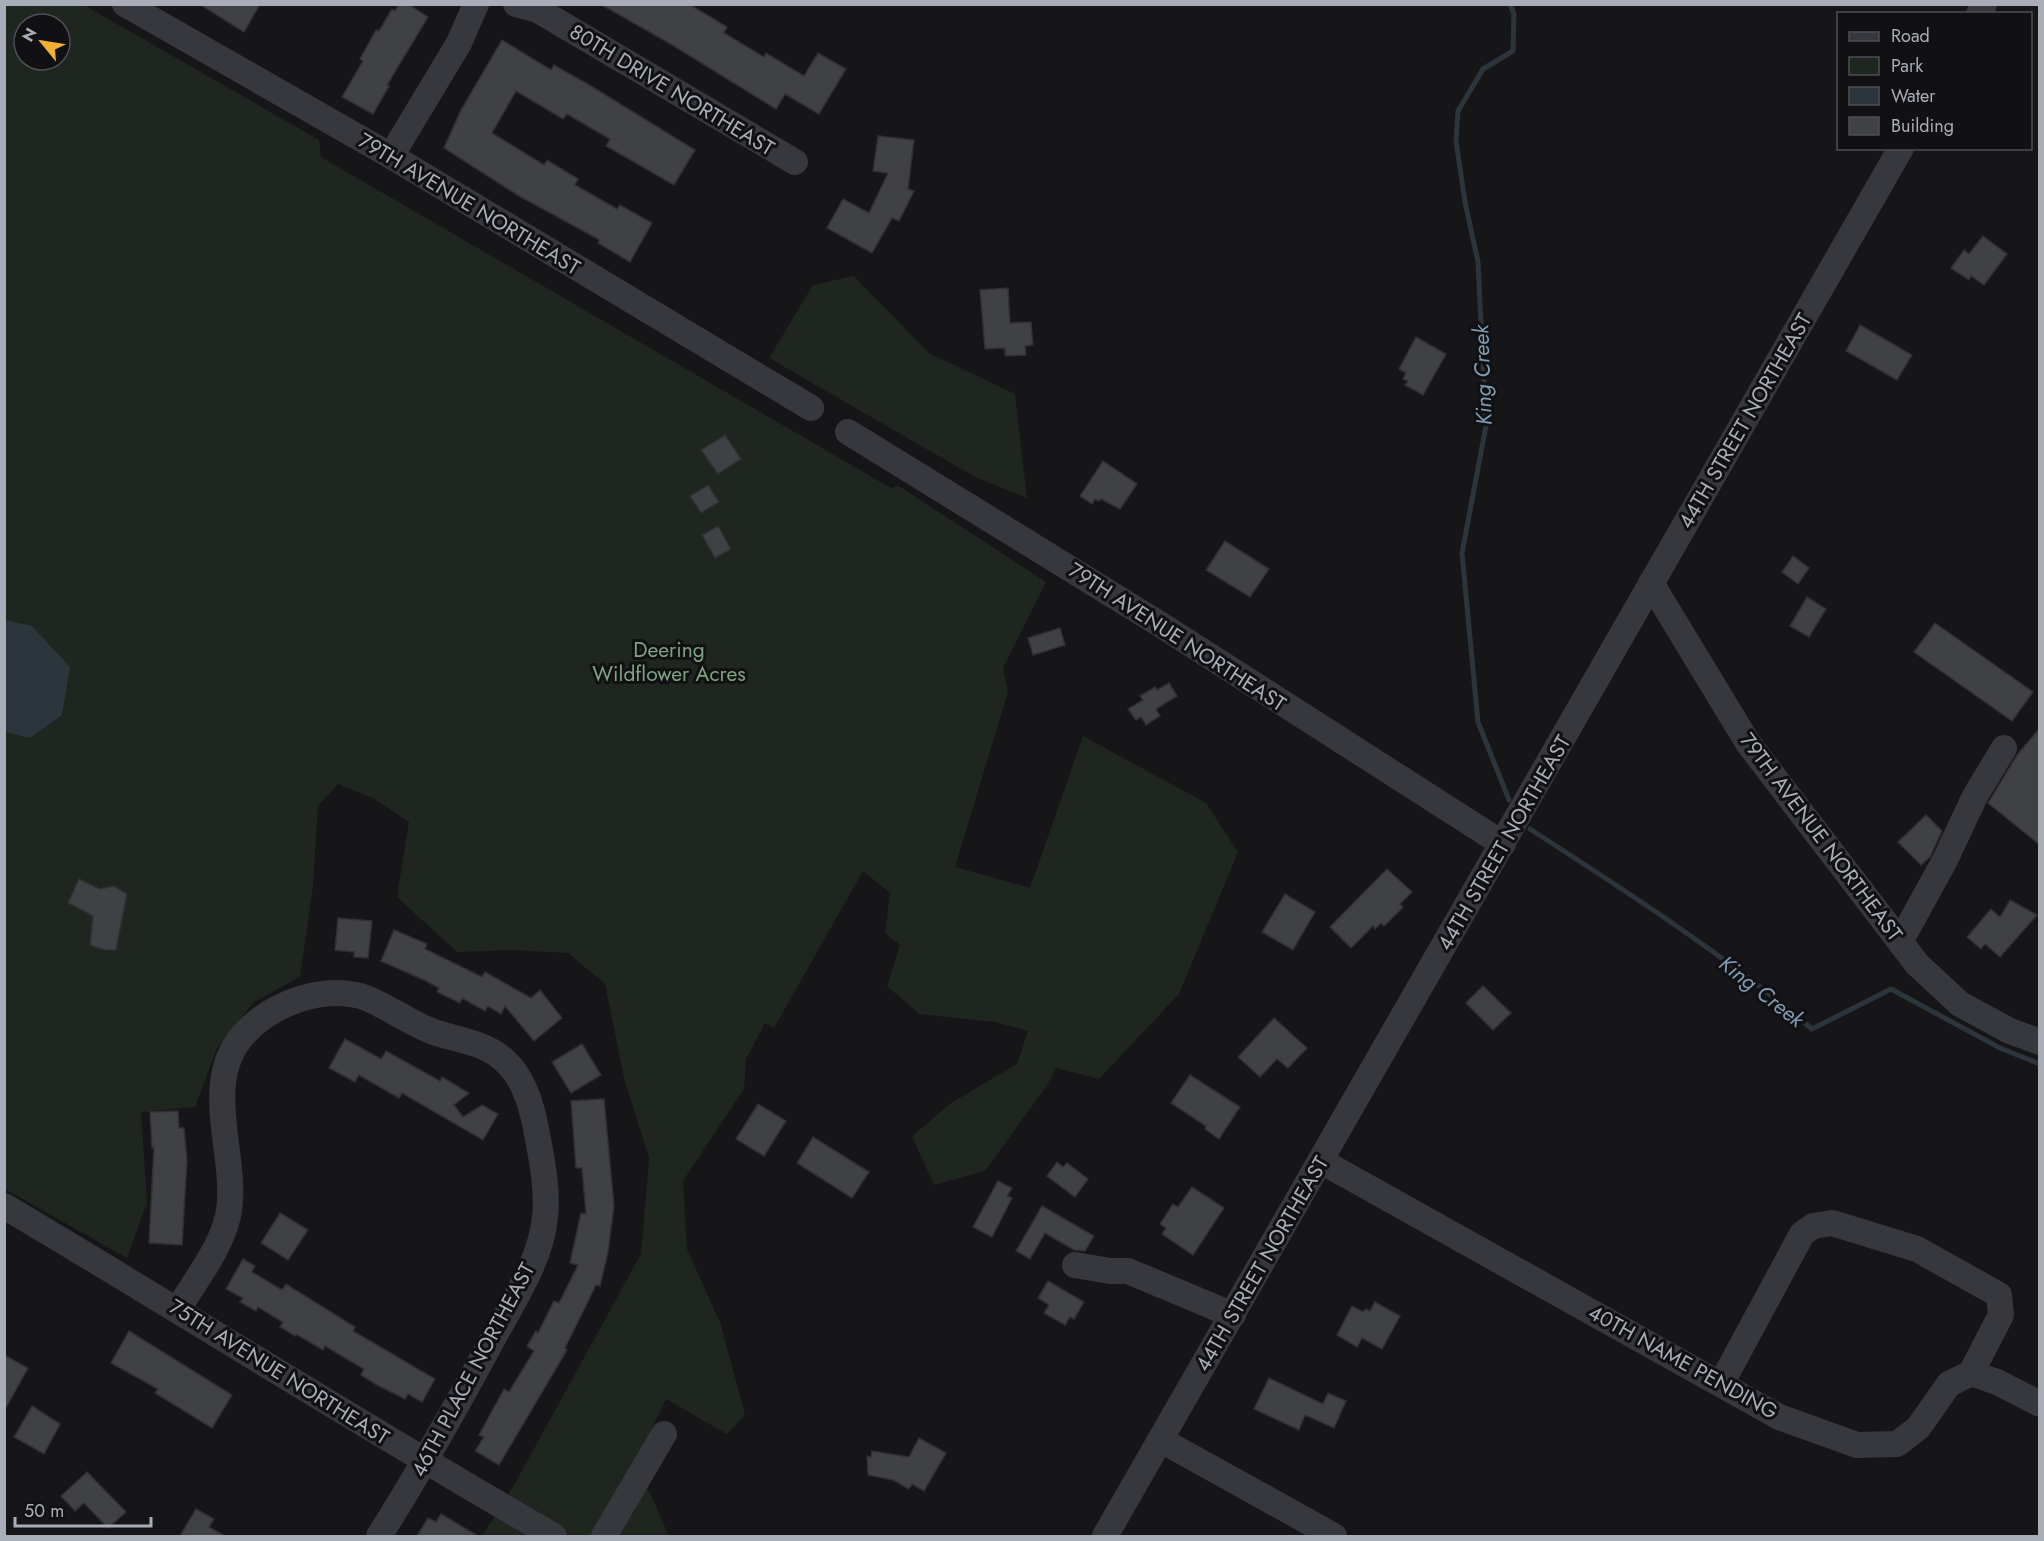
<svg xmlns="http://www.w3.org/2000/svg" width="2044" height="1541" viewBox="0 0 2044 1541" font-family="Jost,sans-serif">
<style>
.green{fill:#1e261f;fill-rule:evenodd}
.water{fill:#2c353c}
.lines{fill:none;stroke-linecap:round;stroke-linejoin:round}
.stream{stroke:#2c353c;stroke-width:5}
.building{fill:#404145;stroke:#303034;stroke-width:1.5}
.minor{stroke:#37383d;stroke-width:26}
.labels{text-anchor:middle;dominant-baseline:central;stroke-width:6;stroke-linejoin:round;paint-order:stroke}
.street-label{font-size:21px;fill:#a8adb8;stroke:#111113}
.park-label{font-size:21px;fill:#7fa381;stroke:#111113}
.water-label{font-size:22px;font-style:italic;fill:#7f9bb3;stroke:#111113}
</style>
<rect width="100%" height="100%" fill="#161618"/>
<!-- green -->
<g class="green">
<path d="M5,5H84L319,140L321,157L891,488L899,486L1046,582L1003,668L1008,692L955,867L1030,888L1083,736L1206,803L1238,852L1179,994L1099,1079L1056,1068L1046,1087L985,1171L934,1185L912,1136L951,1103L1017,1064L1028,1031L995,1022L919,1014L887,986L900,945L885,933L890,893L863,871L774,1028L765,1023L746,1059L744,1089L683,1181L687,1249L721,1325L745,1415L727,1434L666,1399L633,1468L650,1493L669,1536H482L514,1485L641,1254L649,1158L624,1078L605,984L568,953L512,950L457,952L397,897L409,822L373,798L338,784L318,806L313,886L300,977L254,1002L217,1048L195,1107L141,1112L147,1202L127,1258L5,1189ZM24,24H60V60H24Z"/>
<path d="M854,276L929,353L1015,394L1027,498L975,477L769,358L813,285Z"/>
</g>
<!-- water -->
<path class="water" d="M5,620L32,626L70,667L62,715L30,738L5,732Z"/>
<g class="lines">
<!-- stream -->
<g class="stream">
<path d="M1509,800L1478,722L1462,553L1486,426L1478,262L1465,202L1456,141L1458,111L1483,69L1513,51L1514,14L1510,4"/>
<path d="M1530,829C1627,892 1724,954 1812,1029L1891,989L2000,1048L2040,1064"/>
</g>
</g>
<!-- building -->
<g class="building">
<path d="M199,4H260L244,32Z"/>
<path d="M399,4H408L428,17L387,85L389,86L373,114L342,97L363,61L360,59L376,30L379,31L392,9L395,11Z"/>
<path d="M600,4H689L727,27L724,33L764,57L766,53L804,76L818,53L846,69L819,114L785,94L776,109L669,43Z"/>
<path d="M502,40L551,70L554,65L591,86L695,150L674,185L606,146L610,139L567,114L563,119L516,91L492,133L544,165L547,160L578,179L575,185L617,209L620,205L652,223L630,262L598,243L600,240L519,196L444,148L461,110Z"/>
<path d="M878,136L914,140L908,189L914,191L899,221L892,218L872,253L827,228L843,199L869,213L888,173L873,171Z"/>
<path d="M1983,236L2007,254L1984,285L1971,276L1969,280L1951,268L1964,250L1969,254Z"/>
<path d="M1008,288L1010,323L1031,322L1033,345L1025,346L1026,355L1005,356V348L985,349L980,290Z"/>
<path d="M1860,325L1912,355L1897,380L1846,351Z"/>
<path d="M1416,337L1446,354L1423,395L1405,385L1408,381L1403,379L1406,373L1399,369Z"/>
<path d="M725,435L741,459L718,474L701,450Z"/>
<path d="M1103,461L1137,484L1120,509L1101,499L1099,501L1095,499L1092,504L1080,496Z"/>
<path d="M708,485L719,502L701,513L690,496Z"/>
<path d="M718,526L731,549L715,558L702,535Z"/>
<path d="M1225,541L1269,569L1250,597L1206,570Z"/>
<path d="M1793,556L1809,568L1798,584L1782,572Z"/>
<path d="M1807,597L1826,609L1809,637L1790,626Z"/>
<path d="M1935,623L2033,692L2012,721L1914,652Z"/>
<path d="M1060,628L1065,645L1033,655L1028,638Z"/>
<path d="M1169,683L1177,696L1156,709L1160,716L1146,725L1141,717L1136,720L1128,709L1143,700L1140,696L1155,687L1157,690Z"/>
<path d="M2040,728V845L1988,803L2017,755Z"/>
<path d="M1926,815L1942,831L1930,857L1921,865L1898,842Z"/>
<path d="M1387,869L1412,892L1400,904L1403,907L1384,926L1381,923L1375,929L1373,926L1351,948L1330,927Z"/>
<path d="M79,879L100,889L114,886L127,894L116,950H104L90,945L93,916L68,903Z"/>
<path d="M1285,894L1315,912L1293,950L1262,932Z"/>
<path d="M2010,900L2037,915L2000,957L1985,944L1981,949L1967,937L1991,909L2000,917Z"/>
<path d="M338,918L372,921L368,958L354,957V952L335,950Z"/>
<path d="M394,930L427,944L425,949L482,977L485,972L531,998L540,990L562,1018L534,1041L505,1006L501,1014L488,1006L485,1011L462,998L460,1003L437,992L439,988L424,980L381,961Z"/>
<path d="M1483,986L1511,1013L1493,1030L1466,1003Z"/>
<path d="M1274,1018L1307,1048L1288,1068L1277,1059L1260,1077L1238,1057Z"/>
<path d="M345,1039L381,1059L386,1051L440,1081L442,1077L469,1093L454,1105L463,1117L482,1105L498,1114L483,1140L402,1093L399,1098L359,1075L355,1082L329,1068Z"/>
<path d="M582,1044L601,1075L571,1093L552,1062Z"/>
<path d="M1190,1075L1240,1107L1219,1139L1205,1129L1206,1126L1171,1103Z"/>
<path d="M604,1099L614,1206L608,1252L600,1286L596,1285L565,1348L567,1350L499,1465L475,1451L484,1437L479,1435L504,1389L509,1392L534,1351L527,1346L536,1331L538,1333L554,1301L559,1303L578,1265L570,1263L581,1213L586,1214L582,1168H576L571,1101Z"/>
<path d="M758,1104L786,1121L764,1156L736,1139Z"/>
<path d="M178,1111L179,1128H184L187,1160L182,1245L149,1243L154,1147L152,1148L150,1112Z"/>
<path d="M813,1137L869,1172L852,1198L797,1163Z"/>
<path d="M1057,1162L1063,1167L1067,1163L1088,1179L1075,1197L1047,1176Z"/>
<path d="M998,1181L1012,1188L1007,1196L1012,1198L992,1237L973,1227Z"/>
<path d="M1192,1187L1224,1208L1193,1255L1162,1234L1166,1228L1160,1224L1173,1204L1178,1207Z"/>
<path d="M1042,1206L1094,1236L1085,1251L1074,1250L1045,1233L1030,1259L1016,1251Z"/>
<path d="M280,1213L308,1230L288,1260L261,1243Z"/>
<path d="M243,1259L255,1266L252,1272L282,1290L286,1284L355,1327L353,1331L435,1379L422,1402L408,1394L405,1399L377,1385L361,1375L364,1369L325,1346L323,1350L296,1334L295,1336L280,1327L283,1322L258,1307L256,1311L240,1302L243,1298L226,1289Z"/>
<path d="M1048,1281L1084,1302L1074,1319L1070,1317L1065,1325L1044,1313L1049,1305L1038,1298Z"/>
<path d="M1375,1302L1400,1316L1382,1349L1362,1338L1357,1347L1337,1335L1352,1306L1363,1312L1366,1309L1370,1311Z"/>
<path d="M129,1331L232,1395L212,1428L155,1393L158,1389L111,1363Z"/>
<path d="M4,1355L28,1368L4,1411Z"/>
<path d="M1269,1378L1323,1404L1328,1393L1346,1401L1334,1428L1305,1415L1299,1430L1254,1409Z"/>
<path d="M32,1406L60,1424L44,1454L14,1437Z"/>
<path d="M919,1438L946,1453L924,1491L912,1484L909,1489L893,1480L868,1475L867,1456L871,1457L872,1451L909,1457Z"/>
<path d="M87,1472L126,1512L108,1528L84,1503L75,1511L61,1496Z"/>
<path d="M196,1509L214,1519L209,1527L225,1536H180Z"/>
<path d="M441,1514L478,1536H417L428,1518L436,1522Z"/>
</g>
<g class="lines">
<!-- minor -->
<g class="minor">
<path d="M125,4L391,156L811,408"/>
<path d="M516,4L538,10L795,162"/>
<path d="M1979,14L1984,4"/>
<path d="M391,156L459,43L476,4"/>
<path d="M848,432L1158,623L1503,844"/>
<path d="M1651,583L1748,743L1917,964L1960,1004L2010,1031L2040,1042"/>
<path d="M1900,942L1945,860L1975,796L2004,748"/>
<path d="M1321,1161L1779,1417L1857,1445L1897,1444L1918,1428L1949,1384L1971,1373L1997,1382L2040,1404"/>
<path d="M4,1206C188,1315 368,1430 554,1536"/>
<path d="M1075,1265L1110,1271H1128L1233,1315"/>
<path d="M178,1309C195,1281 221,1248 228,1216C240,1158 198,1083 245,1033C271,1005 317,987 356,995C368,997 381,1005 392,1011C406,1018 421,1028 437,1033C461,1041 488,1043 507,1063C525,1080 533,1111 537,1134C542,1161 548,1189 545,1217C541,1261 511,1305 490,1344C455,1409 419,1473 379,1536"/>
<path d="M1721,1384L1802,1234L1813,1226L1832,1223L1917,1249L1999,1295L2001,1315L1971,1373"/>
<path d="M1161,1440L1334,1536"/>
<path d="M604,1536L664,1434"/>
<path d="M1105,1536L1901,148"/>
</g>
</g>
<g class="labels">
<!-- street labels -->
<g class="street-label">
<text transform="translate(672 90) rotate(31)">80TH DRIVE NORTHEAST</text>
<text transform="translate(469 204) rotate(31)">79TH AVENUE NORTHEAST</text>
<text transform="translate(1745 421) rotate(-60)">44TH STREET NORTHEAST</text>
<text transform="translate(1177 637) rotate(33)">79TH AVENUE NORTHEAST</text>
<text transform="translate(1821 837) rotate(53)">79TH AVENUE NORTHEAST</text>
<text transform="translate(1504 843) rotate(-60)">44TH STREET NORTHEAST</text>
<text transform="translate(1262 1264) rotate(-60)">44TH STREET NORTHEAST</text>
<text transform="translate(1683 1362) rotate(29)">40TH NAME PENDING</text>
<text transform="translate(473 1370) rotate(-62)">46TH PLACE NORTHEAST</text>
<text transform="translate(279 1372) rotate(32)">75TH AVENUE NORTHEAST</text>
</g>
<!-- park labels -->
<g class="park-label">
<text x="669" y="650">Deering<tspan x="669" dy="24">Wildflower Acres</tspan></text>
</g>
<!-- water labels -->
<g class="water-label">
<text transform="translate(1482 375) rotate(-92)">King Creek</text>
<text transform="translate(1762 991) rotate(38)">King Creek</text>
</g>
</g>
<!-- border -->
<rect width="2044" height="1541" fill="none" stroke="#a8adb8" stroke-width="12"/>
<!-- legend -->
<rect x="1837" y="12" width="195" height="138" fill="#111113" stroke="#4d4f55" stroke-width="1.5"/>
<rect x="1849" y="32" width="30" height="9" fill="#37383d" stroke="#4d4f55" stroke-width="1.5"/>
<text x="1891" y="42" font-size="18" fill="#a8adb8">Road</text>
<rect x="1849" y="57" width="30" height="18" fill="#1e261f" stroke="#4d4f55" stroke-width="1.5"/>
<text x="1891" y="72" font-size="18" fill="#a8adb8">Park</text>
<rect x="1849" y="87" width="30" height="18" fill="#2c353c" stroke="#4d4f55" stroke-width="1.5"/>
<text x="1891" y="102" font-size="18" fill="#a8adb8">Water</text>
<rect x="1849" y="117" width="30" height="18" fill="#404145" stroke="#4d4f55" stroke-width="1.5"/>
<text x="1891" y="132" font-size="18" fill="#a8adb8">Building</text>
<!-- north arrow -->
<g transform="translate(42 42) rotate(300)"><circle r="28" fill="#111113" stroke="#4d4f55" stroke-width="1.5"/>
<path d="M0-4.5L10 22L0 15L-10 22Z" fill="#f2b134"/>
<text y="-9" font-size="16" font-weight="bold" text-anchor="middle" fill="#a8adb8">N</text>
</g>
<!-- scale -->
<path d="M15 1517v9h136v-9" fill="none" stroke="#a8adb8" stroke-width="3"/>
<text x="24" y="1517" font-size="18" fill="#a8adb8" stroke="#111113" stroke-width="4.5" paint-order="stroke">50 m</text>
</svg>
